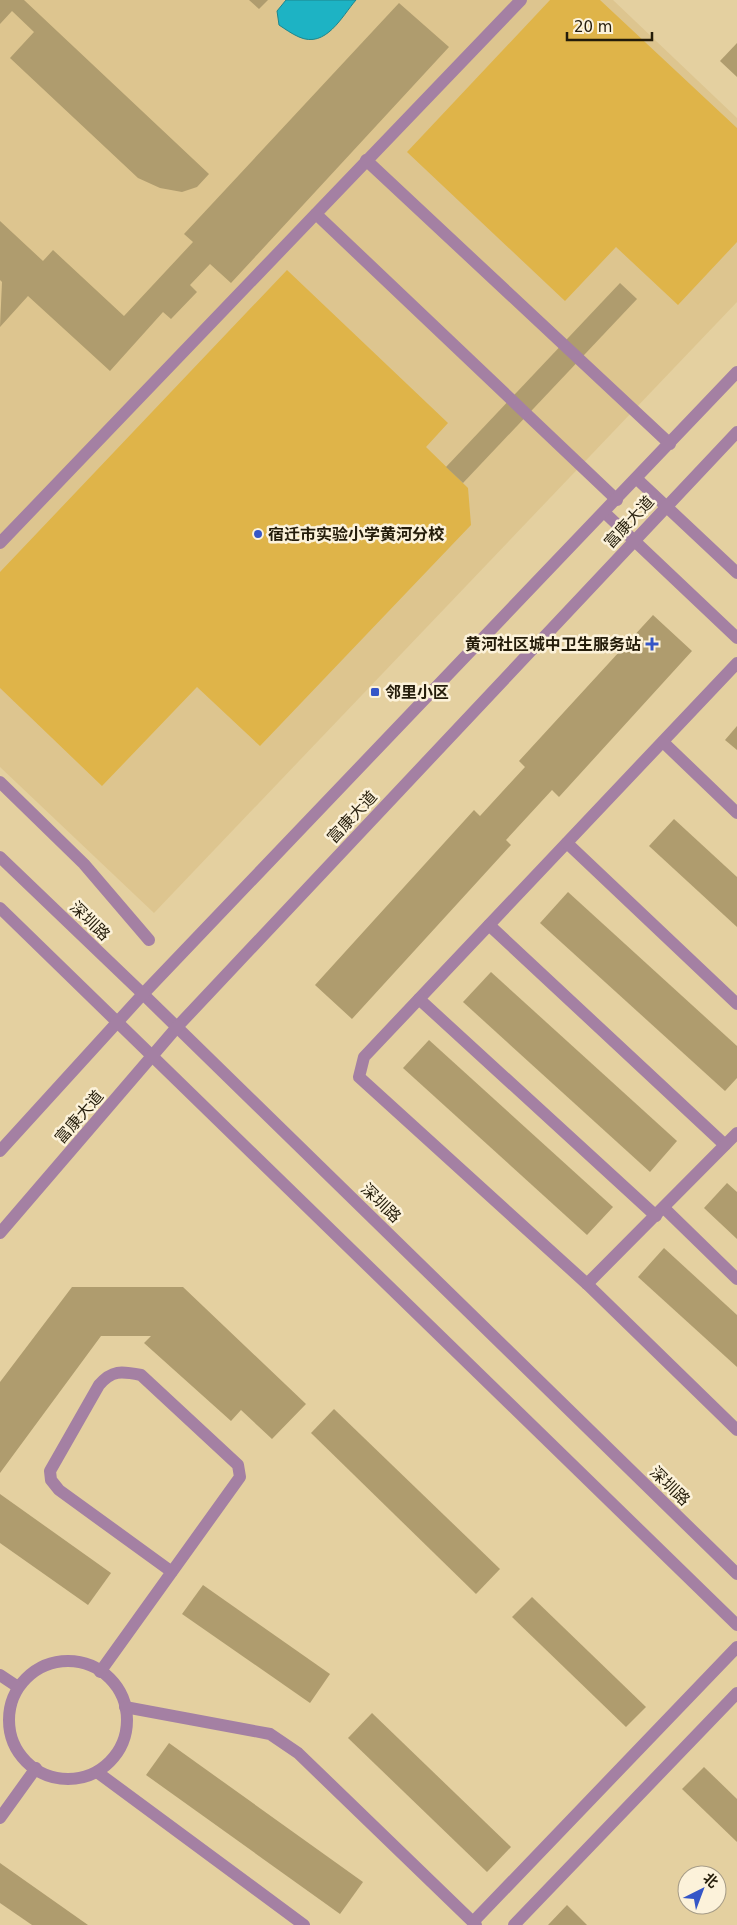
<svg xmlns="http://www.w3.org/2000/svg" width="737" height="1925" viewBox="0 0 737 1925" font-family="'DejaVu Sans','Noto Sans SC',sans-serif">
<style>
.built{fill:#ddc58f}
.green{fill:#dfb449}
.water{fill:#1db3c4;stroke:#1f868c}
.building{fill:#af9c6e}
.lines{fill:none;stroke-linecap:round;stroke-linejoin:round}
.minor{stroke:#a480a3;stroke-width:12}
.poi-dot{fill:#3556c7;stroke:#fcf2da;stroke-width:2}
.labels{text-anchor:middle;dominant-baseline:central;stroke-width:5;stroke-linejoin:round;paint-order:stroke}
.street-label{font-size:16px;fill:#241c0a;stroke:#fcf2da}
.poi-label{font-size:16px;font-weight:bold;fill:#241c0a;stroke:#fcf2da;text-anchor:start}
</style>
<rect width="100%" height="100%" fill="#e4d0a0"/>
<!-- built -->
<path class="built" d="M0,0H613L737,118V302L154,913L0,767Z"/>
<!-- green -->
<g class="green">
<path d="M550,0H600L737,128V242L678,305L616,247L565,301L407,152Z"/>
<path d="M287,270L448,423L426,447L468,488L471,525L260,746L197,687L102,786L0,688V572Z"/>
</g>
<!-- water -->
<path class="water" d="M286,0H356C342,16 326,49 299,37C292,34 285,29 279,25L277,11Z"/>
<!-- building -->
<g class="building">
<path d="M0,0H24L209,174L197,187L182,192L160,188L138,178L10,58L34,32L12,11L0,24Z"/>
<path d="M249,0H268L259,9Z"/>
<path d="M399,3L449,47L231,283L210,264L190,285L197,292L171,319L163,312L110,371L28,296L0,327L2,282L0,280V221L43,261L53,250L124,316L193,242L184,234Z"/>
<path d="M737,43V77L720,61Z"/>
<path d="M620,283L637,299L463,483L446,467Z"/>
<path d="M653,615L692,651L559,797L552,790L506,840L511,845L352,1019L315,985L474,810L480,816L525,767L519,761Z"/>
<path d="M737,726V750L725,740Z"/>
<path d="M674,819L737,877V927L649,846Z"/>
<path d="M568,892L737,1046V1078L725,1091L540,923Z"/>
<path d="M491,972L677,1141L650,1172L463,1002Z"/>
<path d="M429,1040L613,1207L587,1235L403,1068Z"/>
<path d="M727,1183L737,1192V1239L704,1208Z"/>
<path d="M664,1248L737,1315V1367L638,1277Z"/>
<path d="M72,1287H183L306,1404L272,1439L241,1410L231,1421L144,1343L151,1336H101L0,1473V1382Z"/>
<path d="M334,1409L500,1569L476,1594L311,1433Z"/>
<path d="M0,1494L111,1573L88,1605L0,1543Z"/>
<path d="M203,1585L330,1674L310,1703L182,1614Z"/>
<path d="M532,1597L646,1707L626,1727L512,1617Z"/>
<path d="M372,1713L511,1847L487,1872L348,1738Z"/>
<path d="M169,1743L363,1882L340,1914L146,1775Z"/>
<path d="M704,1767L737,1799V1842L682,1789Z"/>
<path d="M0,1863L88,1925H32L0,1903Z"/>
<path d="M567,1905L587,1925H548Z"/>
</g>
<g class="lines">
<!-- minor -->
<g class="minor">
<path d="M366,160L670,444"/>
<path d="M316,214L617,500"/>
<path d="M637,479L737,573"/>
<path d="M605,513L737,638"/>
<path d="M0,543L521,0"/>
<path d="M737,663L364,1057L359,1077L587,1284L737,1430"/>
<path d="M663,742L737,813"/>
<path d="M0,782L84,864L149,940"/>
<path d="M567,843L737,1004"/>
<path d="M0,857L143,994L737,1574"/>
<path d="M0,908L737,1625"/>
<path d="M489,925L725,1145"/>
<path d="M419,999L656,1216"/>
<path d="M0,1151L143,994L737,372"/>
<path d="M664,1208L737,1279"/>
<path d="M0,1233L177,1027L737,432"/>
<path d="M587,1284L737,1133"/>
<circle cx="68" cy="1720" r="59"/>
<path d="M100,1672L240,1477L238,1465L141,1375C121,1371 112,1370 99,1385L50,1471L51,1480L59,1490L172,1572"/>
<path d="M0,1675L18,1687"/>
<path d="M125,1707L270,1734L298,1753L476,1925"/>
<path d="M97,1772L304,1925"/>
<path d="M0,1818L36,1768"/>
<path d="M473,1922L737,1647"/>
<path d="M514,1925L737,1693"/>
</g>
</g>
<!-- markers -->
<g class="poi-dot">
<circle cx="258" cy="534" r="5"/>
<path d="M649.5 636.5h5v5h5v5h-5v5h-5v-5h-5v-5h5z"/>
<rect x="370" y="687" width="10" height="10" rx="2.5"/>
</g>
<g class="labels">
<!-- street labels -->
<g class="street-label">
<text transform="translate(629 522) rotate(-47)">富康大道</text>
<text transform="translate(352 817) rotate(-47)">富康大道</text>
<text transform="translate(90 921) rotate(44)">深圳路</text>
<text transform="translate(79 1117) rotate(-49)">富康大道</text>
<text transform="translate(381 1203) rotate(44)">深圳路</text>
<text transform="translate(670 1486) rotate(44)">深圳路</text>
</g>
<!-- poi labels -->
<g class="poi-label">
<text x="268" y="534">宿迁市实验小学黄河分校</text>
<text x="641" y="644" text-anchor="end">黄河社区城中卫生服务站</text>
<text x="385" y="692">邻里小区</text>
</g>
</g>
<!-- north arrow -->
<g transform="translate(702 1890) rotate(42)"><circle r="24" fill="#fcf2da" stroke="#a69c87"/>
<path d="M0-4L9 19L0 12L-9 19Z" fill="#3556c7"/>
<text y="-8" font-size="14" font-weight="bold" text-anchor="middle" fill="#241c0a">北</text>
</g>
<!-- scale -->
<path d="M567 32v8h85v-8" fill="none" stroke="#241c0a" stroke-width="2.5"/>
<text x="574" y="32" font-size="15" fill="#241c0a" stroke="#fcf2da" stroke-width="4" paint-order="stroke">20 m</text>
</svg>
